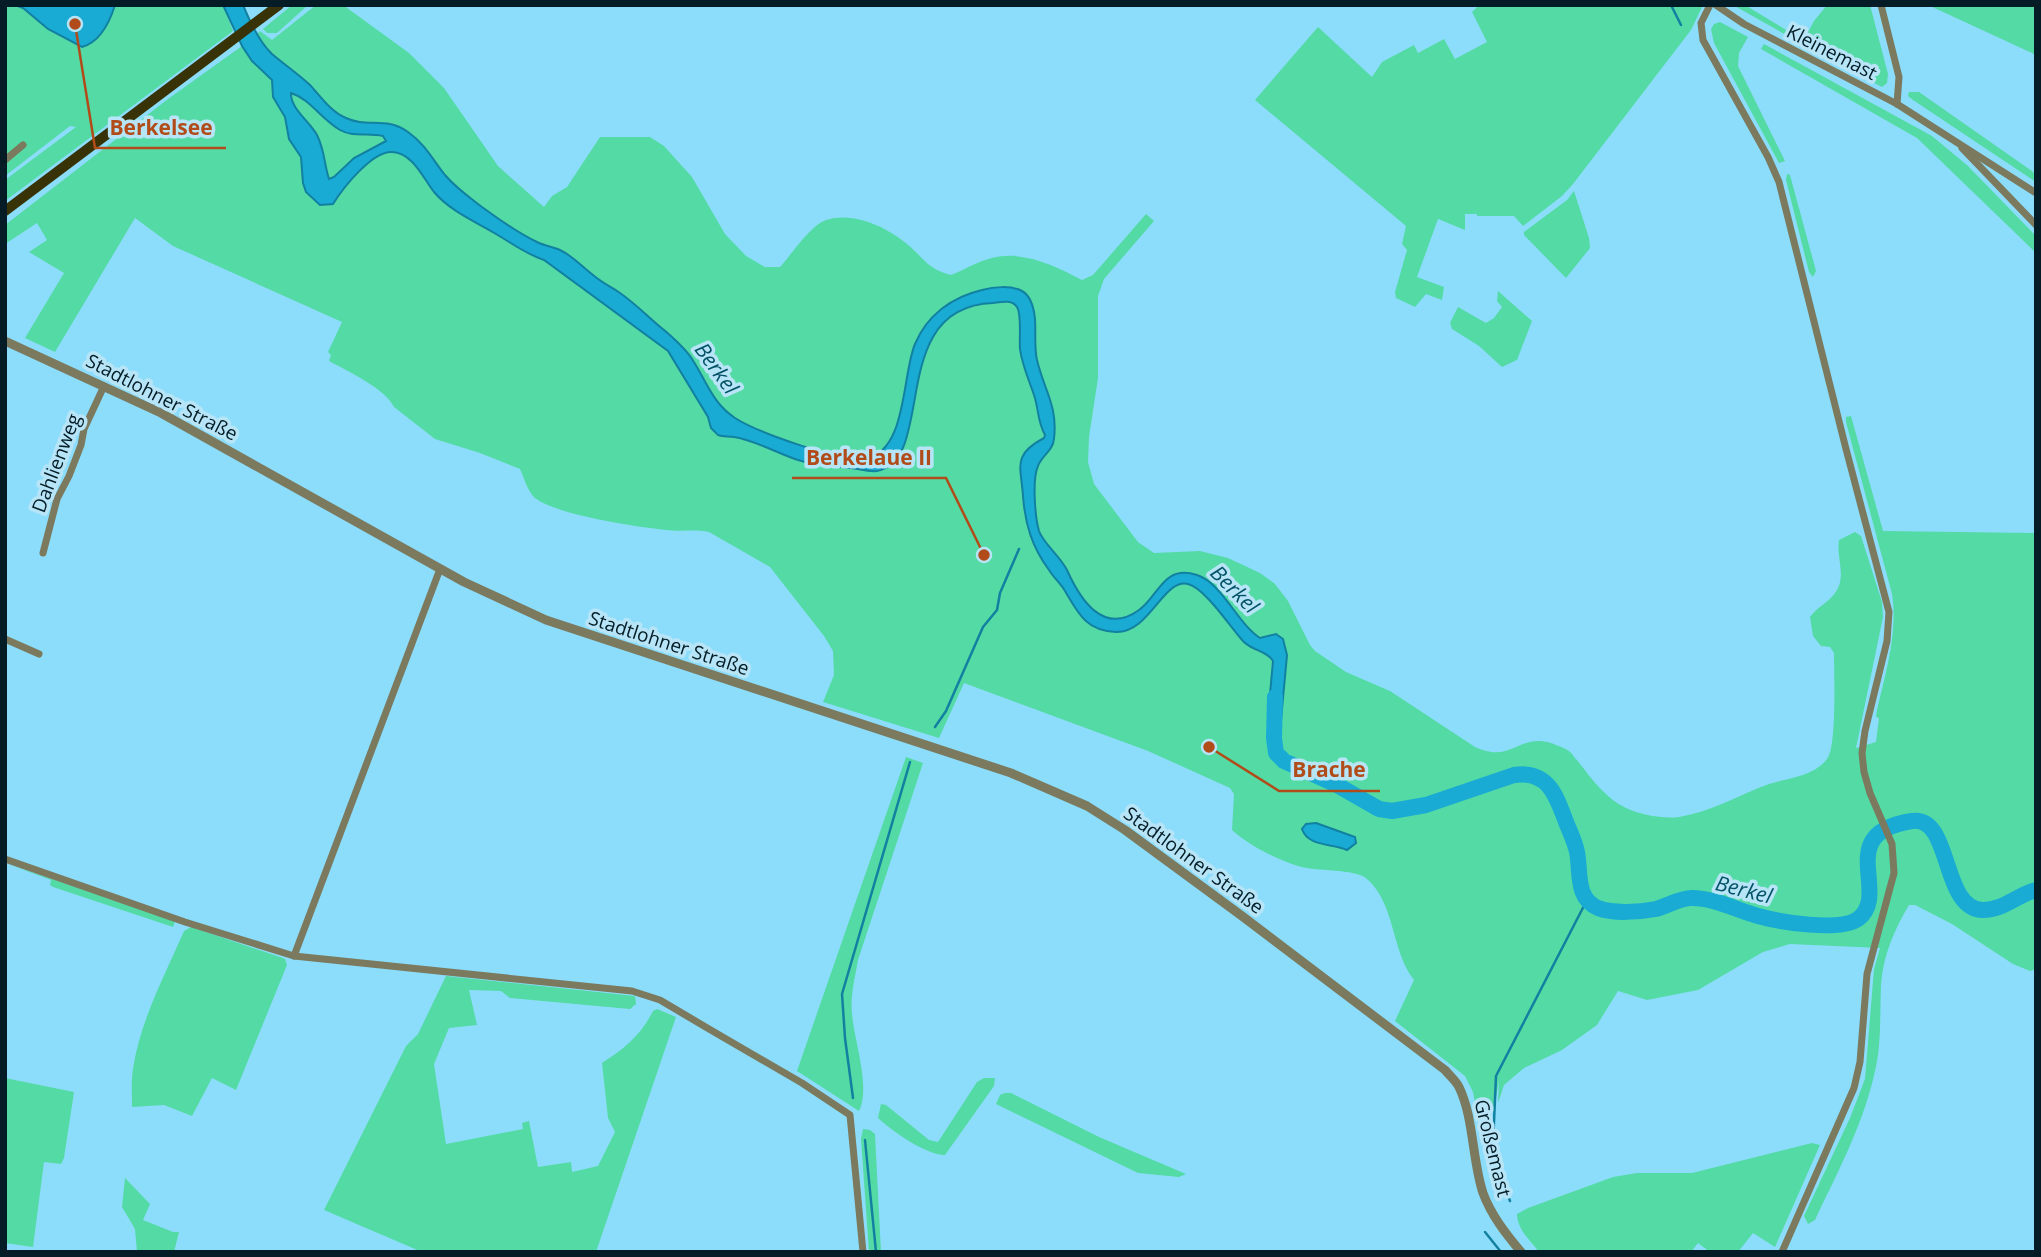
<svg xmlns="http://www.w3.org/2000/svg" width="2041" height="1257" viewBox="0 0 2041 1257" font-family="'Open Sans',sans-serif">
<style>
.green{fill:#54daa5}
.water{fill:#19abd4;stroke:#1280a0;stroke-width:2;fill-rule:evenodd}
.lines{fill:none;stroke-linecap:round;stroke-linejoin:round}
.stream{stroke:#1280a0;stroke-width:2.5}
.river{stroke:#19abd4;stroke-width:16}
.minor{stroke:#7b795e;stroke-width:7}
.tertiary{stroke:#7b795e;stroke-width:9}
.primary{stroke:#373307;stroke-width:10}
.labels{text-anchor:middle;dominant-baseline:central;stroke-width:7;stroke-linejoin:round;paint-order:stroke}
.street-label{font-size:19px;fill:#031c25;stroke:#b7e5f7}
.water-label{font-size:21px;font-style:italic;fill:#045167;stroke:#b7e5f7}
.leader{fill:none;stroke:#b14c1a;stroke-width:2.5}
.callout-dot{fill:#b14c1a;stroke:#b7e5f7;stroke-width:2.5}
.callout-label{font-size:21px;text-anchor:middle;font-weight:bold;fill:#b14c1a;stroke:#b7e5f7;stroke-width:7;stroke-linejoin:round;paint-order:stroke}
</style>
<rect width="100%" height="100%" fill="#8cddfb"/>
<!-- green -->
<g class="green">
<path d="M5,5L23,8L48,29L82,47C100,36 108,26 115,5H223L233,31L5,201V180L76,127L70,126L5,176Z"/>
<path d="M292,5H308L277,33H267L263,29Z"/>
<path d="M316,5H343L409,53L444,88L498,166L544,207L552,196L567,187L600,137H650L664,146L692,177L725,234L746,256L765,267H780C791,255 811,225 826,220C853,211 887,227 907,244C926,260 926,268 951,275C964,270 978,261 992,258C1023,250 1056,266 1082,280L1093,275L1146,214L1154,221L1104,279L1098,296V378L1089,437L1088,462L1094,484L1138,542L1154,553L1200,551L1228,558L1260,573L1275,584L1288,601L1310,645L1315,651L1346,672L1390,691L1475,747C1513,764 1518,733 1551,743C1556,745 1566,748 1570,752C1573,754 1574,758 1577,760C1591,778 1605,798 1626,808C1641,815 1663,819 1679,817C1711,812 1739,795 1769,784C1788,778 1815,776 1827,759C1837,748 1834,671 1834,653L1830,647L1821,646L1813,636L1810,617C1818,606 1830,602 1837,590C1846,575 1836,556 1839,540L1855,532L1861,536L1882,602L1883,617L1856,748L1876,742L1879,718L1876,717L1877,710C1886,671 1898,633 1892,594L1846,422V417L1851,416L1883,531L2036,533V969L2030,971L2013,964L1952,924L1915,905H1909C1894,930 1883,956 1881,985C1880,1008 1881,1032 1878,1055C1869,1114 1840,1167 1815,1220L1808,1224L1804,1216L1850,1118L1865,1079L1874,969L1880,948L1790,944L1763,952L1698,990L1647,1000L1618,991L1597,1025L1562,1050L1524,1068L1504,1085L1498,1103L1499,1080L1494,1110L1489,1106L1488,1144L1477,1114L1473,1092L1465,1076L1395,1021L1414,980C1391,951 1396,905 1367,879C1355,868 1315,872 1298,866C1276,859 1250,846 1232,830L1234,794L1230,788L1148,751L964,683L939,738L823,702L834,675L833,651L824,636L770,567L709,532C695,529 681,532 666,530C637,527 557,515 535,498C528,492 524,478 520,469L480,453L435,439L394,407C385,388 347,371 329,361L331,355L328,352L342,322L173,246L135,218L55,352L25,338L64,273L29,252L47,240L37,223L5,244V225L168,99L242,46L247,52L265,45L257,34L260,31L272,40Z"/>
<path d="M1479,5H1703L1691,30L1573,184L1562,196L1523,226L1514,216H1477V214H1465V230L1438,219L1417,277L1444,287L1442,300L1426,294L1415,307L1396,298L1395,292L1407,250L1402,244L1406,226L1255,100L1318,27L1372,77L1382,62L1414,45L1418,53L1444,39L1455,59L1487,42L1472,12Z"/>
<path d="M1733,5H1745L1788,31L1786,35Z"/>
<path d="M1827,5H1870L1888,74L1887,83L1882,87L1801,45L1814,21Z"/>
<path d="M1928,5H2036V55Z"/>
<path d="M1720,22L1748,37L1739,53L1738,66L1785,161L1779,163L1714,43L1711,29L1714,24Z"/>
<path d="M1764,44L1932,136L1968,166L2036,236V253L1917,138L1761,49Z"/>
<path d="M1909,92H1919L2036,174V182L1913,100L1908,96Z"/>
<path d="M1787,174L1790,175L1816,271L1813,277L1809,272L1786,180Z"/>
<path d="M1574,191L1589,238L1590,248L1566,278L1524,235V232L1567,200Z"/>
<path d="M1498,291L1532,321L1517,360L1502,367L1479,346L1452,329L1450,323L1458,307L1486,323L1494,318L1502,307L1497,301Z"/>
<path d="M906,757L923,763L858,960C855,978 850,997 852,1014C854,1040 871,1087 859,1111L797,1071Z"/>
<path d="M5,863L175,921L173,927L53,887L50,885L51,880Z"/>
<path d="M191,927L280,957L285,959L287,965L236,1090L212,1078L192,1116L164,1105L132,1107C132,1094 131,1081 133,1069C140,1021 165,975 184,931Z"/>
<path d="M446,976L635,996L636,1004L630,1009L510,998L501,991L469,990L477,1025L449,1028L434,1064L446,1144L523,1129L522,1123L529,1121L538,1167L571,1162L572,1172L598,1166L615,1132L608,1118L602,1063C624,1049 641,1035 653,1011L657,1009L676,1017L596,1252H422L324,1210L406,1046L418,1034Z"/>
<path d="M5,1078L74,1092L64,1158L61,1164L44,1162L33,1247L5,1243Z"/>
<path d="M984,1078H995L994,1086L945,1155C926,1155 892,1131 878,1118L881,1104L886,1105L929,1140L938,1142L977,1082Z"/>
<path d="M1005,1093H1011L1099,1137L1186,1174L1179,1177L1138,1173L996,1104L1000,1095Z"/>
<path d="M863,1129L870,1130L875,1134L881,1252H869L861,1139Z"/>
<path d="M1812,1143L1820,1145L1775,1247L1753,1233L1738,1252H1710L1698,1243L1691,1252H1539C1530,1240 1517,1229 1517,1214L1528,1208L1613,1177L1637,1173H1692Z"/>
<path d="M125,1178L150,1204L143,1220L173,1232H179L174,1252H137L135,1229L122,1207Z"/>
</g>
<!-- water -->
<g class="water">
<path d="M15,5H115C110,21 100,42 82,47L48,29L23,8Z"/>
<path d="M223,5H243C250,22 259,42 272,54C285,65 298,74 310,85C321,97 331,112 346,118C367,128 386,116 408,132C425,144 433,160 445,175C456,188 469,197 482,207C497,218 520,234 537,242C545,246 553,247 560,250C573,256 582,267 593,275C601,282 611,287 620,293C636,304 649,318 664,330C673,338 685,348 692,359C706,380 712,403 735,418C757,432 842,463 866,458C907,452 902,374 915,344C927,315 952,297 982,290C993,287 1011,285 1022,291C1031,296 1034,309 1035,319C1036,333 1034,347 1037,360C1044,390 1058,406 1054,439C1053,451 1042,455 1038,466C1032,479 1035,517 1039,531C1043,543 1060,556 1067,570C1080,599 1103,636 1139,610C1159,596 1163,564 1197,575C1222,583 1237,623 1260,638L1276,634L1283,639L1287,655L1281,720L1268,716L1273,661C1266,650 1252,651 1243,641C1231,628 1205,588 1188,584C1163,578 1150,633 1116,632C1086,631 1078,613 1065,591C1061,584 1054,578 1049,570C1032,547 1025,524 1023,496C1021,466 1012,455 1044,438L1045,435C1037,420 1039,410 1034,395C1029,380 1022,365 1020,349C1019,339 1022,315 1017,307C1012,299 1001,302 993,303C885,307 938,460 877,471C869,472 859,469 851,468C833,466 816,466 798,460C779,454 752,439 734,437C728,436 723,437 718,435L711,428L708,417L668,351L544,260C526,254 513,244 496,234C476,222 450,211 434,192C423,178 413,153 392,152C372,151 343,188 333,204L320,205L306,192L303,183L301,157L289,139L285,117L273,97L272,80L252,61L242,46ZM291,93C310,99 322,120 340,130C354,138 368,132 383,136L386,141L354,158L334,177L329,179C324,164 325,151 317,135C310,122 290,108 291,93Z"/>
<path d="M1316,823L1355,837L1356,843L1347,850C1332,843 1308,847 1302,829L1306,824Z"/>
</g>
<g class="lines">
<!-- stream -->
<g class="stream">
<path d="M1671,5L1681,25"/>
<path d="M935,727L946,711L983,627L997,610L1000,593L1019,549"/>
<path d="M853,1098L845,1038L842,994L910,762"/>
<path d="M865,1140L876,1252"/>
<path d="M1510,1201L1499,1172L1493,1145L1496,1076L1587,900"/>
<path d="M1485,1232L1501,1252"/>
</g>
<!-- river -->
<path class="river" d="M1275,697L1274,738L1276,753L1284,761L1337,785L1379,809L1392,811L1426,805L1514,775C1548,770 1556,795 1566,822C1570,832 1575,842 1577,852C1581,872 1575,898 1598,908C1613,914 1640,912 1656,909C1668,906 1679,898 1692,898C1714,898 1737,910 1758,916C1780,922 1839,932 1858,919C1892,893 1832,833 1912,821C1952,815 1941,908 1982,910C2002,911 2017,895 2036,890"/>
<!-- minor -->
<g class="minor">
<path d="M1710,5L1701,23L1703,40L1768,157L1779,182L1846,449L1889,612L1887,641L1865,731L1862,753L1864,772L1870,793L1892,844L1894,873L1867,974L1860,1062L1854,1088L1782,1252"/>
<path d="M1716,5L1744,24L1897,104L2036,193"/>
<path d="M1881,5L1899,77L1897,104"/>
<path d="M1962,148L2036,225"/>
<path d="M5,160L23,145"/>
<path d="M43,553L57,499L69,476L81,445L84,429L104,386"/>
<path d="M440,569L294,956L632,991L660,1000L709,1029L802,1083L850,1115L863,1252"/>
<path d="M5,639L39,654"/>
<path d="M5,859L185,922L294,956"/>
</g>
<!-- tertiary -->
<path class="tertiary" d="M5,341L161,413L464,582L546,620L1011,773L1087,806L1125,830L1242,916L1445,1070C1450,1076 1456,1081 1459,1087C1474,1118 1472,1160 1483,1193C1491,1215 1506,1234 1521,1252"/>
<!-- primary -->
<path class="primary" d="M5,211L279,5"/>
</g>
<g class="labels">
<!-- street labels -->
<g class="street-label">
<text transform="translate(1832 52) rotate(27)">Kleinemast</text>
<text transform="translate(162 397) rotate(27)">Stadtlohner Straße</text>
<text transform="translate(56 463) rotate(-69)">Dahlienweg</text>
<text transform="translate(669 643) rotate(18)">Stadtlohner Straße</text>
<text transform="translate(1194 860) rotate(36)">Stadtlohner Straße</text>
<text transform="translate(1493 1148) rotate(76)">Großemast</text>
</g>
<!-- water labels -->
<g class="water-label">
<text transform="translate(717 368) rotate(54)">Berkel</text>
<text transform="translate(1235 589) rotate(45)">Berkel</text>
<text transform="translate(1744 889) rotate(14)">Berkel</text>
</g>
</g>
<!-- callouts -->
<path class="leader" d="M75 24L95 148H226M984 555L946 478H792M1209 747L1279 791H1380"/>
<g class="callout-dot">
<circle cx="75" cy="24" r="7"/>
<circle cx="984" cy="555" r="7"/>
<circle cx="1209" cy="747" r="7"/>
</g>
<g class="callout-label">
<text x="161" y="135">Berkelsee</text>
<text x="869" y="465">Berkelaue II</text>
<text x="1329" y="777">Brache</text>
</g>
<!-- border -->
<rect width="2041" height="1257" fill="none" stroke="#031c25" stroke-width="14"/>
</svg>
